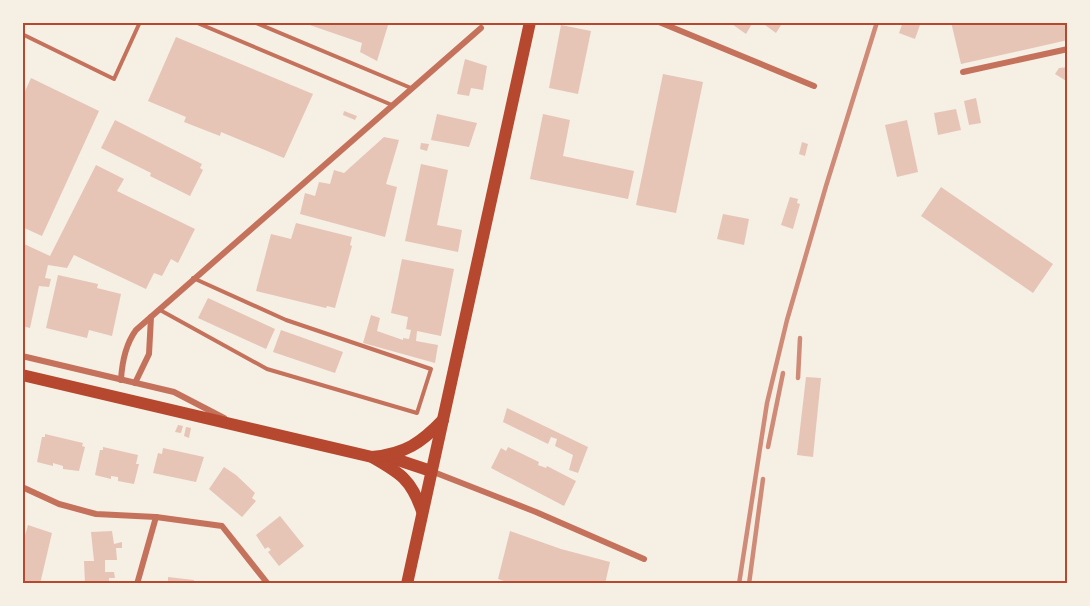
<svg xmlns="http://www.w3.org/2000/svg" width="1090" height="606" viewBox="0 0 1090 606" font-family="Mulish,sans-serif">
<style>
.building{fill:#e6c5b7}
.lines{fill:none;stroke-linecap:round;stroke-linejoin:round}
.service{stroke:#c5725c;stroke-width:4}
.minor{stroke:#c5725c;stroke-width:6}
.primary{stroke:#b5482f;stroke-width:12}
.rail{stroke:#cf8b77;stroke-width:4.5}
.neatline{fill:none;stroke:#b5482f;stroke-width:2}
</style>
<rect width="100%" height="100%" fill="#f6efe4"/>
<!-- building -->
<g class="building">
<path d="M301,22H389L377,61L360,52L362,43Z"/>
<path d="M729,22H753L746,34Z"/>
<path d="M761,22H783L776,33Z"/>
<path d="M903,22H921L915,39L899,33Z"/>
<path d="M951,22H1068V40L961,64Z"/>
<path d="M561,25L591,31L578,94L549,88Z"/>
<path d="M176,37L313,94L284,158L221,132L220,136L184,122L186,117L148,101Z"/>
<path d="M465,59L487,66L483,90L471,88L469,96L457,94Z"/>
<path d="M1068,67V82L1055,74L1059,68Z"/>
<path d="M663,74L703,82L676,213L636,205Z"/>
<path d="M31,78L99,111L42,236L22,227V98Z"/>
<path d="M976,98L981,123L969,125L964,101Z"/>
<path d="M956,109L961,130L938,135L934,113Z"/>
<path d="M344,111L357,116L355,120L343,115Z"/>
<path d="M437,114L477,123L469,147L431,140Z"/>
<path d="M543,114L570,120L563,156L634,171L628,199L530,179Z"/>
<path d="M115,120L202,164L200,168L203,170L190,196L150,176L151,173L101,148Z"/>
<path d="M907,120L918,172L897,177L885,125Z"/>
<path d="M384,137L399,140L386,184L397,187L385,237L300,214L305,193L315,196L319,182L330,184L334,170L344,173Z"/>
<path d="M802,142L808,144L805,156L799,154Z"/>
<path d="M421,143L429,144L427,151L420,149Z"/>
<path d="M421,164L448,170L437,225L462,230L458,252L405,241Z"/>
<path d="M96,165L124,179L117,191L195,229L178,263L171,259L162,276L154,273L146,289L74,255L67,268L48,265L45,278L51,279L49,287L39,286L30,328L22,326V243L50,256Z"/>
<path d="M941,187L1053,264L1033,293L921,216Z"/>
<path d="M790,197L798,199L797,203L800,204L793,229L781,225Z"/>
<path d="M723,214L749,219L744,245L717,239Z"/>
<path d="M296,223L352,237L350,245L352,246L335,308L327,306L326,308L256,291L271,234L291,239Z"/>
<path d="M402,259L454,269L441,336L417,331L416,341L438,345L435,363L363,343L371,315L380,318L377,331L403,340V338L409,339L411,330L406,329L408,317L391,313Z"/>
<path d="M58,275L98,284L97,288L121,294L112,336L89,330L87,338L46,328Z"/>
<path d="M208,298L275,329L266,349L198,318Z"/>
<path d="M281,330L343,352L335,373L273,352Z"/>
<path d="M806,377L821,378L813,457L797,455Z"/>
<path d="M507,408L588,447L578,473L569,470L573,455L555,446L557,439L551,437L548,444L503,422Z"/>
<path d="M178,425L183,426L181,433L175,432Z"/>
<path d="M186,427L191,428L189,438L184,436Z"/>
<path d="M45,434L83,443L82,446L85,447L79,471L63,469V466L53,463V466L37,462L42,437H45Z"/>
<path d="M103,447L138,455L136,464H139L134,484L118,481V477L111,476V479L95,475L100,450H103Z"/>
<path d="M508,447L539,462L538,465L546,468L547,466L576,481L564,506L491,468L501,448L506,451Z"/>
<path d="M163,448L204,457L196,482L153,473L158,453L162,454Z"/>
<path d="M224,467L236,475L255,493L252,498L256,501L242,517L209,489Z"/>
<path d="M280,516L304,546L279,566L268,552L271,550L268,547L265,549L256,535Z"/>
<path d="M28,525L52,533L40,584H22V546Z"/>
<path d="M112,531L114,544L122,542V548H116L117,560H105V572H114L115,578H109V584H85L84,561H94L91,532Z"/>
<path d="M510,531L561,549L610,562L605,584H513L498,579Z"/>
<path d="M168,577L194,580V584H170L168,582Z"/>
</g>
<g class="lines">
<!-- service -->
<g class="service">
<path d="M195,22L392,105"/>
<path d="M254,22L411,88"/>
<path d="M22,34L114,79L140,22"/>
<path d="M160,310L267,369L417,413L431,369L286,320L193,278"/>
</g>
<!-- minor -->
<g class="minor">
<path d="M659,22L814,86"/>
<path d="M963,72L1068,49"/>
<path d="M22,356L174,392L224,418"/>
<path d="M121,380C122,362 125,345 136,330L481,28"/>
<path d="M135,383L149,354L151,317"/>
<path d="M431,471L536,512L644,559"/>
<path d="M22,487L59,504L96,514L156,517L222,526L268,584"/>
<path d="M137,584L156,517"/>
</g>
<!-- primary -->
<g class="primary">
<path d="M22,375L372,457C400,473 411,479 422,511"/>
<path d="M386,456L431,471"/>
<path d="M372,457C405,454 421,443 443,420"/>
<path d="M407,584L530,22"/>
</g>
<!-- rail -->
<g class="rail">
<path d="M798,378L800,338"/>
<path d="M768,447L783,373"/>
<path d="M739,584L767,403L787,320L826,186L877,22"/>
<path d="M749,584L763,479"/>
</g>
</g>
<!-- border -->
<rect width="1090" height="606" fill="none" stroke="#f6efe4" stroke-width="48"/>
<rect x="24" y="24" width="1042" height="558" class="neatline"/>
</svg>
